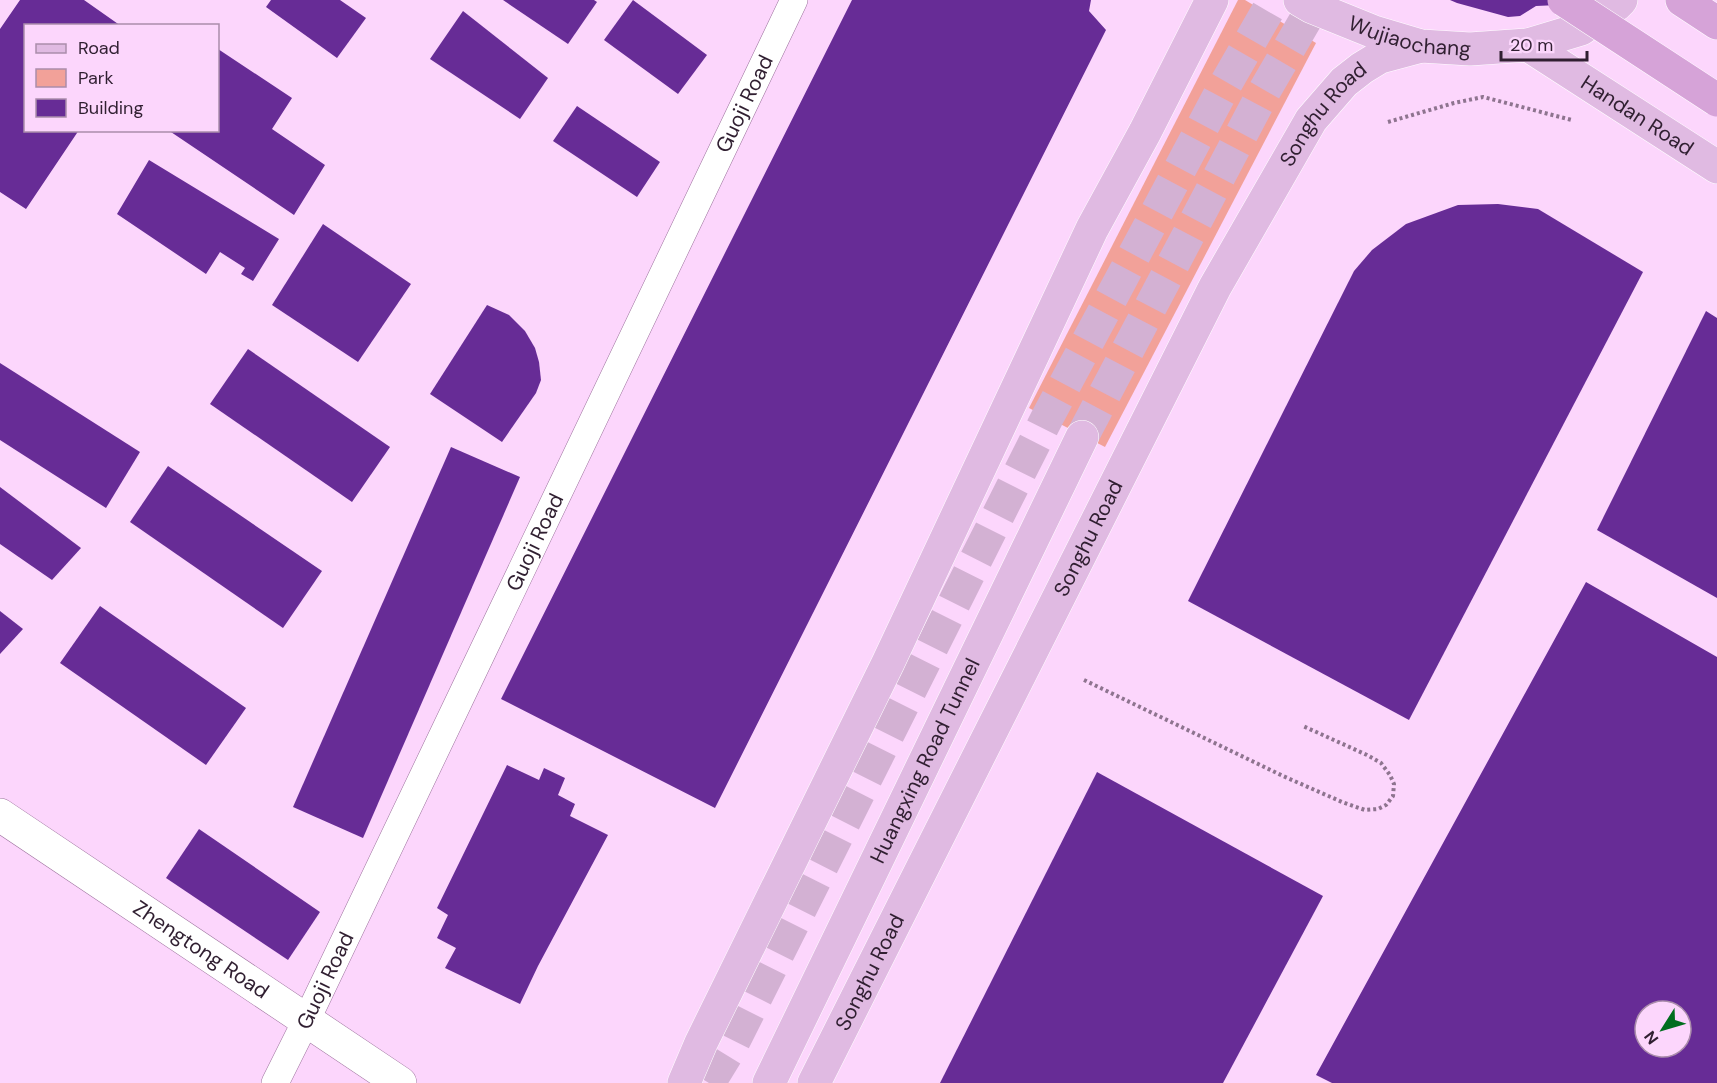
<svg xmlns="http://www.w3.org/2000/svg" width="1717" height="1083" viewBox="0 0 1717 1083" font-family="'DM Sans',sans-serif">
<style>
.green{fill:#f2a199}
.building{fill:#672c96;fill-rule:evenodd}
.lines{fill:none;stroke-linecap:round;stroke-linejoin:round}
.primary-tunnel{stroke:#d3b1d3;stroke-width:33;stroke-dasharray:33 16;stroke-linecap:butt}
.minor-casing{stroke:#9d739e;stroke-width:28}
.tertiary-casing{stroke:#9d739e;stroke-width:34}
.primary-casing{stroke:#fff;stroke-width:34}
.trunk-casing{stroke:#fff;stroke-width:34}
.path{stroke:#8e748f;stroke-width:4;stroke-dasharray:3 3;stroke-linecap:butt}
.minor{stroke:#fff;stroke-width:27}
.tertiary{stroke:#fff;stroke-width:33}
.primary{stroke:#e0bae2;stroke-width:33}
.trunk{stroke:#d6a3d8;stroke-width:33}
.trunk-bridge-casing{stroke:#fff;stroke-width:34;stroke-linecap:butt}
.trunk-bridge{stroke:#d6a3d8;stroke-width:33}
.labels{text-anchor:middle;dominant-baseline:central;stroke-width:6;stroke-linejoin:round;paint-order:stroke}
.street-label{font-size:21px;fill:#301f31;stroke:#fcd6fc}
</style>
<rect width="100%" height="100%" fill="#fcd6fc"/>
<!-- green -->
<path class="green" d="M1238,0H1245L1316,43L1105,447L1029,408Z"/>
<!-- building -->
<g class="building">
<path d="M20,0H84L121,26H26V130H79L26,209L0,192V29Z"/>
<path d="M271,0H340L366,18L337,58L266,7Z"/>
<path d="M503,0H594L597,2L568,44Z"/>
<path d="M633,0L707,55L678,94L604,40Z"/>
<path d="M852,0H1091L1089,11L1106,30L715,808L501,699Z"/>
<path d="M1450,0H1569L1558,5L1536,6L1520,16L1508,17L1457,3Z"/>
<path d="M463,11L548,78L520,119L430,59Z"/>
<path d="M218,49L292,98L272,129L325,165L294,215L168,130H218Z"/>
<path d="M577,106L660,162L637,197L553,141Z"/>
<path d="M149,160L279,239L253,281L241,274L245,268L220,252L206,274L117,214Z"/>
<path d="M1498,204L1538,209L1643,272L1409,720L1188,601L1354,271L1372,250L1406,224L1458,205Z"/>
<path d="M323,224L411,284L358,362L272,305Z"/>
<path d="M487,305L509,315L525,331L535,348L539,362L541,380L536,393L502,442L430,394Z"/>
<path d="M1706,311L1717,318V598L1597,530Z"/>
<path d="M248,349L390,447L352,502L210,404Z"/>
<path d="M0,363L140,452L106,508L0,440Z"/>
<path d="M451,447L520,477L363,838L293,807Z"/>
<path d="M168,466L322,571L283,628L130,522Z"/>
<path d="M0,487L81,548L52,580L0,544Z"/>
<path d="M1586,582L1717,657V1083H1332L1316,1075ZM1645,1011H1681V1047H1645Z"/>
<path d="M100,606L246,708L206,765L60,663Z"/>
<path d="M0,611L23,629L0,654Z"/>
<path d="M507,765L539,780L544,768L565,778L558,795L575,804L570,816L608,835L538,966L520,1004L445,968L456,948L437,938L448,915L437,908Z"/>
<path d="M1097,772L1323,896L1223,1083H940Z"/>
<path d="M199,829L320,912L288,960L166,878Z"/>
</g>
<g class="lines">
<!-- primary-tunnel -->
<g class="primary-tunnel">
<path d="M1082,437L1262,95L1317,0"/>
<path d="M709,1083L731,1047L1047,418L1221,92L1274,0"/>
</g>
<defs>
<g id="minor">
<path id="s1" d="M275,1083L306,1021L794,0"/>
</g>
<g id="tertiary">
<path id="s2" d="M0,815L400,1083"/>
</g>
<g id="primary">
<path id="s3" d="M1300,0L1312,7L1374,32L1421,46L1470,49L1528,45L1581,29L1616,5L1621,0"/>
<path id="s4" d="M1528,45L1717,167"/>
<path d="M684,1083L701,1043L888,663L1092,229L1145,132L1212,0"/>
<path id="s5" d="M769,1083L1082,437"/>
<path id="s6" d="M814,1083L1215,287L1311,120L1344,82L1362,68L1380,57L1421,46"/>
</g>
<path id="trunk" d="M1682,0L1717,23"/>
</defs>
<!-- minor casing -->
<use href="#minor" class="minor-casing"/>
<!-- tertiary casing -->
<use href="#tertiary" class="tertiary-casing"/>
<!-- primary casing -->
<use href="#primary" class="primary-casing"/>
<!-- trunk casing -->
<use href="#trunk" class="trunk-casing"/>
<!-- path -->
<g class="path">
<path d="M1388,122L1454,103L1483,97L1572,120"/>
<path d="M1084,680L1283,776L1342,802L1365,810L1378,809L1386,805L1393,796L1394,784L1390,775L1381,763L1367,755L1303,726"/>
</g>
<!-- minor -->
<use href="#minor" class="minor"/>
<!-- tertiary -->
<use href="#tertiary" class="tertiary"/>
<!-- primary -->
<use href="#primary" class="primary"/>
<!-- trunk -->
<use href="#trunk" class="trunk"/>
<defs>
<path id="trunk-bridge" d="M1564,0L1717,100"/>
</defs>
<!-- trunk-bridge casing -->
<use href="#trunk-bridge" class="trunk-bridge-casing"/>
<!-- trunk-bridge -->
<use href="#trunk-bridge" class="trunk-bridge"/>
</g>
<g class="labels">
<!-- street labels -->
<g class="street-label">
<text stroke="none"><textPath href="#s3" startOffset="117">Wujiaochang</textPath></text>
<text stroke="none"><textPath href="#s1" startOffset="1086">Guoji Road</textPath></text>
<text stroke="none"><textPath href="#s4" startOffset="130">Handan Road</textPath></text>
<text stroke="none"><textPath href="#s6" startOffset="1096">Songhu Road</textPath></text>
<text stroke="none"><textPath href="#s6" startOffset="610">Songhu Road</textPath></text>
<text stroke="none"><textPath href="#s1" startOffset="600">Guoji Road</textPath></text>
<text stroke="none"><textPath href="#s5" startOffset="358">Huangxing Road Tunnel</textPath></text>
<text stroke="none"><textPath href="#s2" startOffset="242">Zhengtong Road</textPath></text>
<text stroke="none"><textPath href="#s6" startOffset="124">Songhu Road</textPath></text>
<text stroke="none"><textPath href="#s1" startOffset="114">Guoji Road</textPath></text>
</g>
</g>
<!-- legend -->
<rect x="24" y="24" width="195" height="108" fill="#fcd6fc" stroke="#aa8dab" stroke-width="1.5"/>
<rect x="36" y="44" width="30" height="9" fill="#e0bae2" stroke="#aa8dab" stroke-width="1.5"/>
<text x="78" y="54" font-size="18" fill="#301f31">Road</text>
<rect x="36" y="69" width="30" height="18" fill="#f2a199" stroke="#aa8dab" stroke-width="1.5"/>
<text x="78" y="84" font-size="18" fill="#301f31">Park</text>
<rect x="36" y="99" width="30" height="18" fill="#672c96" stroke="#aa8dab" stroke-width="1.5"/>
<text x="78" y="114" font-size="18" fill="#301f31">Building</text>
<!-- north arrow -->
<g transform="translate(1663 1029) rotate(233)"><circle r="28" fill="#fcd6fc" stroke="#aa8dab" stroke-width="1.5"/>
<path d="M0-4.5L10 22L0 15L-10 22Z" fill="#006e1e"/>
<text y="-9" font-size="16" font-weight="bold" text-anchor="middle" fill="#301f31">N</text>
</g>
<!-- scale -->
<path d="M1501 51v9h86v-9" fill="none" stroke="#301f31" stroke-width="3"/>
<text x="1510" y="51" font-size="18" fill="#301f31" stroke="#fcd6fc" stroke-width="4.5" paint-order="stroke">20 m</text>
</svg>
